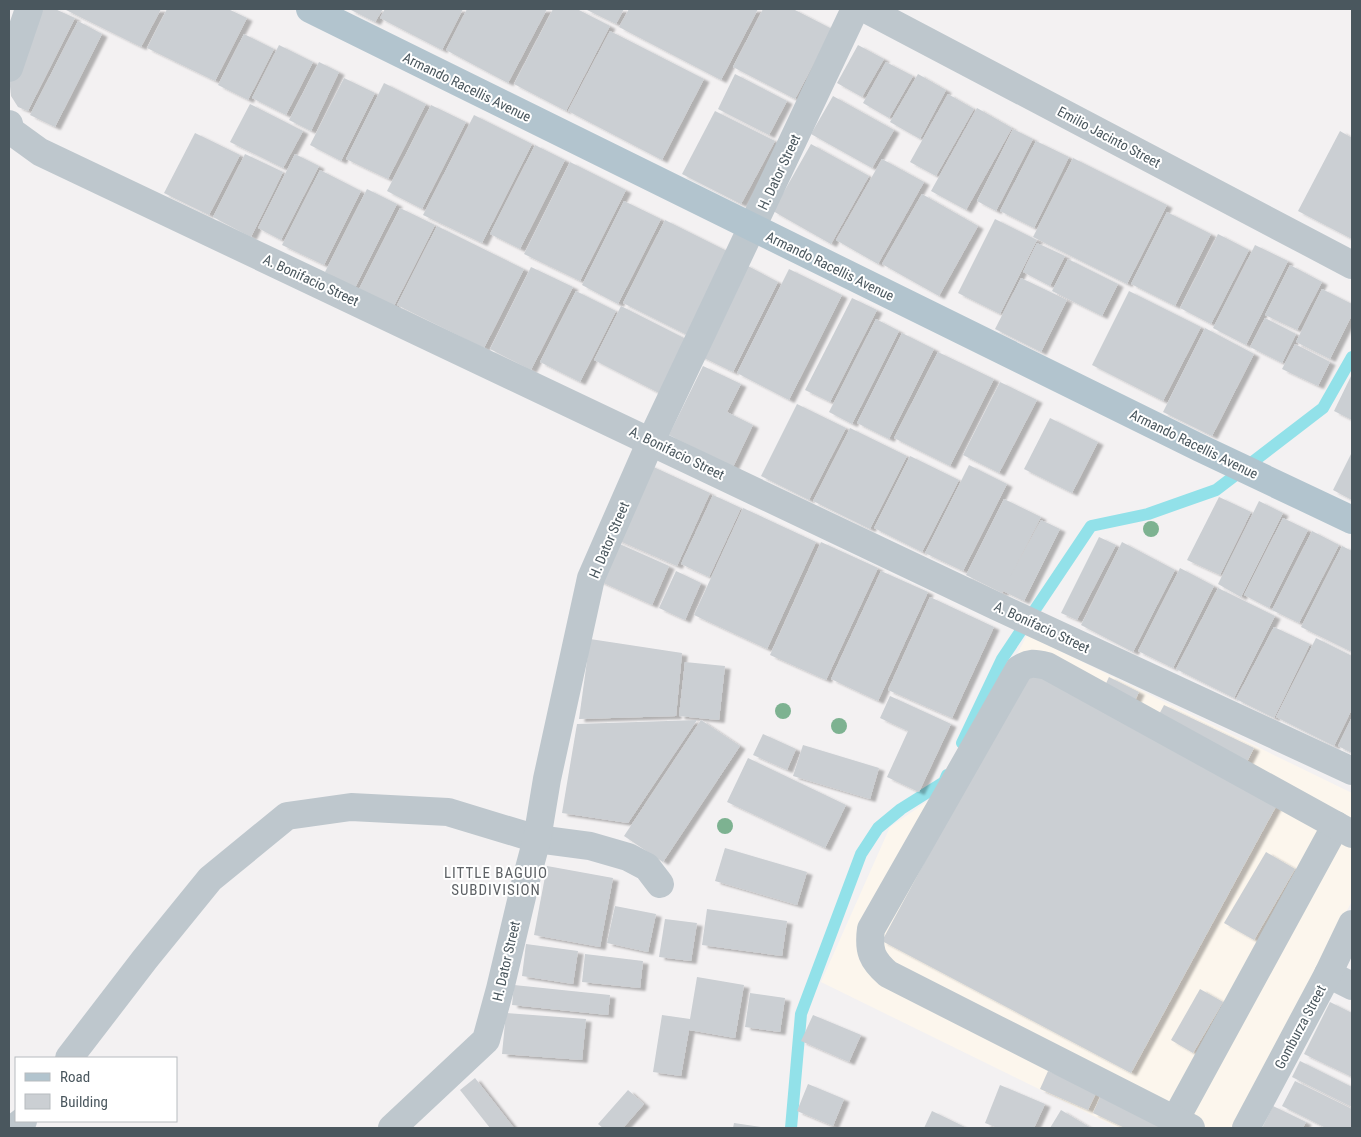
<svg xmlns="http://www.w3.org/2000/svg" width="1361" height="1137" viewBox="0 0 1361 1137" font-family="'Roboto Condensed',sans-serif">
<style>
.commercial{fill:#fcf6ed}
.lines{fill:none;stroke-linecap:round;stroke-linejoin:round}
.stream{stroke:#92e1e9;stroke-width:12}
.building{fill:#cbcfd3;filter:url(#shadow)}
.minor{stroke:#bec7cd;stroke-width:28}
.major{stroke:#b2c4ce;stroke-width:28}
.tree{fill:#7db291}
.labels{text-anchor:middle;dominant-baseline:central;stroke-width:4;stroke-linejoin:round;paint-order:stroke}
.street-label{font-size:14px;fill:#4a575e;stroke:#fff}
.neighbourhood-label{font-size:15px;letter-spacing:1px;fill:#5e6266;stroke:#fff}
</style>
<defs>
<filter id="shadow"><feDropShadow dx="5.5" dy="3" stdDeviation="1" flood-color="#0004"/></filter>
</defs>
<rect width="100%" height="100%" fill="#f3f1f2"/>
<!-- commercial -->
<path class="commercial" d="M1027,635L1352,793V901L1232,1128H1118L821,982L890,827L948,787Z"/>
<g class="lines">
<!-- stream -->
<g class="stream">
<path d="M962,743L1002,659L1091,526L1148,514L1216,490L1323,408L1352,357"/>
<path d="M791,1128L801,1014L861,854L878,828L901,809L944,782L947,775"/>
</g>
</g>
<!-- building -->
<g class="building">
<path d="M43,9H55L75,18L28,111L18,107L11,96L9,77Z"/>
<path d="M64,9H161L141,47Z"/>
<path d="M167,9H228L247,18L215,81L147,48Z"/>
<path d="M349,9H383L375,22Z"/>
<path d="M385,9H463L442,50L380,18Z"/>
<path d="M467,9H547L508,83L446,50Z"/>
<path d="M553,9H577L610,26L566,111L514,84Z"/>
<path d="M585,9H624L616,24Z"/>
<path d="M629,9H758L721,80L619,27Z"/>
<path d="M763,9H793L832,29L795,99L733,67Z"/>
<path d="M78,21L102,34L55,127L30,115Z"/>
<path d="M610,31L704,79L662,160L568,111Z"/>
<path d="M244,34L274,49L248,100L218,85Z"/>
<path d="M279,45L313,62L286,115L252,98Z"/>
<path d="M858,45L884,59L862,97L837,83Z"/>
<path d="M319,62L339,72L311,131L289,120Z"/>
<path d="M886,62L913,76L889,118L863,103Z"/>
<path d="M735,74L787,101L769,135L718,109Z"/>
<path d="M918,74L946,90L920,139L890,122Z"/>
<path d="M344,78L375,93L341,161L310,145Z"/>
<path d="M384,83L426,104L388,179L346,159Z"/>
<path d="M948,94L974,109L936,176L910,162Z"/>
<path d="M833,96L894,130L872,168L811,134Z"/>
<path d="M250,104L303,131L283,168L230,142Z"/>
<path d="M431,105L466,122L422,209L387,191Z"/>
<path d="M977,108L1012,128L966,210L931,191Z"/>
<path d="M715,111L775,141L741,204L682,174Z"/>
<path d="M474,115L532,144L482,243L423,215Z"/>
<path d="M1013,129L1033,139L996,211L977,201Z"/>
<path d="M1340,131L1352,138V239L1298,211Z"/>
<path d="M195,133L240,155L209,215L164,193Z"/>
<path d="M1036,141L1069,157L1034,228L1000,211Z"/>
<path d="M811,144L869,176L831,244L773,211Z"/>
<path d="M535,145L565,160L520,249L490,234Z"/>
<path d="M245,154L283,172L251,237L213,217Z"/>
<path d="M295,154L319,166L281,240L258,228Z"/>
<path d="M1073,158L1167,205L1127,284L1033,237Z"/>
<path d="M882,159L924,182L878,264L836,240Z"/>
<path d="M570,162L626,190L580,281L524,254Z"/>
<path d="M320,170L361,191L324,265L282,245Z"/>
<path d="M367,189L397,204L355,288L325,272Z"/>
<path d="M922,194L978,226L939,296L882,264Z"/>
<path d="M624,201L661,219L618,304L582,285Z"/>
<path d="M400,208L435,225L394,306L359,289Z"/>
<path d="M1167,212L1211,234L1175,306L1131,284Z"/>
<path d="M995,219L1037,240L1000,314L958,293Z"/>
<path d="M665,220L731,253L689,336L623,303Z"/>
<path d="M437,226L524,269L484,348L397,305Z"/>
<path d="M1218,234L1249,250L1211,324L1180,308Z"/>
<path d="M1037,243L1065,256L1050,286L1023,272Z"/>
<path d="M1255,245L1288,261L1246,345L1213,328Z"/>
<path d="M1068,259L1118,284L1102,316L1052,291Z"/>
<path d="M744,264L778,282L733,372L698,355Z"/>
<path d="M1290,265L1322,282L1297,330L1265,315Z"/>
<path d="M531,267L573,287L531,370L490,349Z"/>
<path d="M789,269L842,295L789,400L737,373Z"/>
<path d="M1021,278L1067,300L1041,352L995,329Z"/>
<path d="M1322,289L1352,304V315L1330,359L1296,342Z"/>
<path d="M576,291L616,311L580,382L540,362Z"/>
<path d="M1129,291L1201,327L1163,401L1092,365Z"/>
<path d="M852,298L877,310L830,402L805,390Z"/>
<path d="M621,306L686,339L659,393L594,360Z"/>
<path d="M1265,318L1296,334L1282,363L1250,347Z"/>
<path d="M876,319L899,331L852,424L829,412Z"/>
<path d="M1205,328L1254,354L1212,436L1163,412Z"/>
<path d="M902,333L934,349L889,439L857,423Z"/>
<path d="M1295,344L1330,362L1318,386L1282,369Z"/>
<path d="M938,352L994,379L950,466L894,438Z"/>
<path d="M703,366L741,384L727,412L753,425L733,467L669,435Z"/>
<path d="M1352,374V420L1334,411Z"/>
<path d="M1000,382L1037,400L999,473L963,455Z"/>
<path d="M797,404L846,428L809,500L761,476Z"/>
<path d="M1050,418L1098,442L1072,493L1024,469Z"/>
<path d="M850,428L907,456L870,529L813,501Z"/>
<path d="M1352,452V500L1333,490Z"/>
<path d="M910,456L959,480L922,552L874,528Z"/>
<path d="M647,464L710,493L677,566L613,538Z"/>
<path d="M969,465L1007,484L963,571L925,553Z"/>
<path d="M713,495L741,508L709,577L681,564Z"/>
<path d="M1219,497L1251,512L1220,575L1187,560Z"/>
<path d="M1004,499L1041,517L1010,577L1041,520L1060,529L1024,601L1003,591L1002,593L966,575Z"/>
<path d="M1259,501L1283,513L1241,597L1218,584Z"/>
<path d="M743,508L816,542L767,649L694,615Z"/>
<path d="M1283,518L1308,530L1269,608L1244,595Z"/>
<path d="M1312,531L1339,545L1299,623L1272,610Z"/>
<path d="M1099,537L1116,545L1077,620L1061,613Z"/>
<path d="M615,542L669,566L652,605L597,580Z"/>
<path d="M821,542L878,568L826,680L770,655Z"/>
<path d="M1122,542L1175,570L1133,652L1081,625Z"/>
<path d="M1342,546L1352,551V652L1301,627Z"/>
<path d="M1180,568L1214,586L1173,668L1138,651Z"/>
<path d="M676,571L701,583L685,620L659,608Z"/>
<path d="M881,571L928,592L878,701L831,679Z"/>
<path d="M1218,588L1275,616L1234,698L1176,669Z"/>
<path d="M930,597L994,627L952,718L888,690Z"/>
<path d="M1274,627L1310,644L1274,718L1236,699Z"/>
<path d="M1316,638L1352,656V709L1334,746L1276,717Z"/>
<path d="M590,639L682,653L676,716L579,719Z"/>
<path d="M685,662L725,666L719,720L679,716Z"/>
<path d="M1029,669L1279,801L1131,1073L882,941Z"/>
<path d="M1109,677L1139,692L1131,709L1101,694Z"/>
<path d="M890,696L951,724L919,792L887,777L908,731L880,718Z"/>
<path d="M1164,705L1254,748L1245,766L1155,722Z"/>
<path d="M1352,717V753L1338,746Z"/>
<path d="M697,720L628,823L562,813L577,724Z"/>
<path d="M701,720L740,746L663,862L624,836Z"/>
<path d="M763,734L796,749L787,770L753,755Z"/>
<path d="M803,745L879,768L870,799L793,776Z"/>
<path d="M748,758L846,805L825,848L727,802Z"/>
<path d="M725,848L807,872L797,905L715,881Z"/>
<path d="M1266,852L1295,869L1254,940L1224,923Z"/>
<path d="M547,866L613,878L600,947L534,935Z"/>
<path d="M615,906L656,914L648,952L607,943Z"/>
<path d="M707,909L787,921L782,956L702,945Z"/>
<path d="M665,919L697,923L691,961L659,957Z"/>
<path d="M526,944L578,951L573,984L522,976Z"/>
<path d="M585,954L643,961L640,988L582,982Z"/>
<path d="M697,977L744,985L735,1038L689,1030L681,1076L653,1072L662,1015L690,1019Z"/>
<path d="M514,985L610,995L608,1015L512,1005Z"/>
<path d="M1200,989L1223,1002L1193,1053L1171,1040Z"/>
<path d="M750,993L785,998L780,1032L745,1027Z"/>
<path d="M1330,1002L1352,1013V1077L1304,1054Z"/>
<path d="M506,1013L586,1019L582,1060L502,1054Z"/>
<path d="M813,1015L861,1035L849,1062L801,1041Z"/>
<path d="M1300,1061L1352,1087V1107L1292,1077Z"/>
<path d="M1048,1071L1097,1091L1088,1110L1040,1089Z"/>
<path d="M475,1078L514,1128H490L460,1090Z"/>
<path d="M1295,1081L1352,1109V1128H1326L1282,1106Z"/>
<path d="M808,1084L844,1099L833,1126L797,1111Z"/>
<path d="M1000,1085L1045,1104L1034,1128H998L985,1123Z"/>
<path d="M628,1090L644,1104L623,1128H603L598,1124Z"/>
<path d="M1101,1095L1170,1128H1125L1093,1113Z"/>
<path d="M1273,1106L1306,1122L1303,1128H1262Z"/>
<path d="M1061,1110L1091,1128H1050Z"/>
<path d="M932,1111L967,1128H924Z"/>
<path d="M734,1123L761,1127V1128H733Z"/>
</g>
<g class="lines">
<!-- minor -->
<g class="minor">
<path d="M866,9L1352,265"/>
<path d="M9,68L29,9"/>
<path d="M9,124L11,131L40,152L996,606L1352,771"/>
<path d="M1328,974L1352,986"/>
<path d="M69,1058L145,959L210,879L287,816L351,807L448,812L537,839L590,846L628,857L647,867L660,884"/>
<path d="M1175,1120L1336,825"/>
<path d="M14,1128L23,1121"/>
<path d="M392,1128L486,1040L500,989L526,880L537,839L547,779L591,578L651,441L855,9"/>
<path d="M1191,1128L888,974C872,960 868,951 871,929L1019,669C1029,662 1035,663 1047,666L1352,834"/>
<path d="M1246,1128L1328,974L1352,924"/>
</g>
<!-- major -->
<path class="major" d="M310,9L1200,448L1352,520"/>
</g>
<!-- trees -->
<g class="tree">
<circle cx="1151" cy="529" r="8"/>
<circle cx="783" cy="711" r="8"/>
<circle cx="839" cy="726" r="8"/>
<circle cx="725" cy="826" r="8"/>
</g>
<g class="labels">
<!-- street labels -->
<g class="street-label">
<text transform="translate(467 87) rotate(26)">Armando Racellis Avenue</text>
<text transform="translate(1109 137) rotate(28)">Emilio Jacinto Street</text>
<text transform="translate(779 172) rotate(-65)">H. Dator Street</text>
<text transform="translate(830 266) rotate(26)">Armando Racellis Avenue</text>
<text transform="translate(311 280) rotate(25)">A. Bonifacio Street</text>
<text transform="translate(1194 444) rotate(26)">Armando Racellis Avenue</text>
<text transform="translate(677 453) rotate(26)">A. Bonifacio Street</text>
<text transform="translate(609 540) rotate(-67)">H. Dator Street</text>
<text transform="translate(1042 627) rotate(25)">A. Bonifacio Street</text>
<text transform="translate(506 961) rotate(-77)">H. Dator Street</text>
<text transform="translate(1300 1027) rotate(-62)">Gomburza Street</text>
</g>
<!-- neighbourhood labels -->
<g class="neighbourhood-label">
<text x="496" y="873">LITTLE BAGUIO<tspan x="496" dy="17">SUBDIVISION</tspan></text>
</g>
</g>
<!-- border -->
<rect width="1361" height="1137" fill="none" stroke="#4a575e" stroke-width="20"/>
<!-- legend -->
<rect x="15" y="1057" width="162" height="65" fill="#ffffff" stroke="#b7bcbf"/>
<rect x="25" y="1073" width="25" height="8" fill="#b2c4ce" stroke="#b7bcbf"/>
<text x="60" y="1082" font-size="15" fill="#4a575e">Road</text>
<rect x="25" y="1094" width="25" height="15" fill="#cbcfd3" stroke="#b7bcbf"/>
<text x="60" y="1107" font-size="15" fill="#4a575e">Building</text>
</svg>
